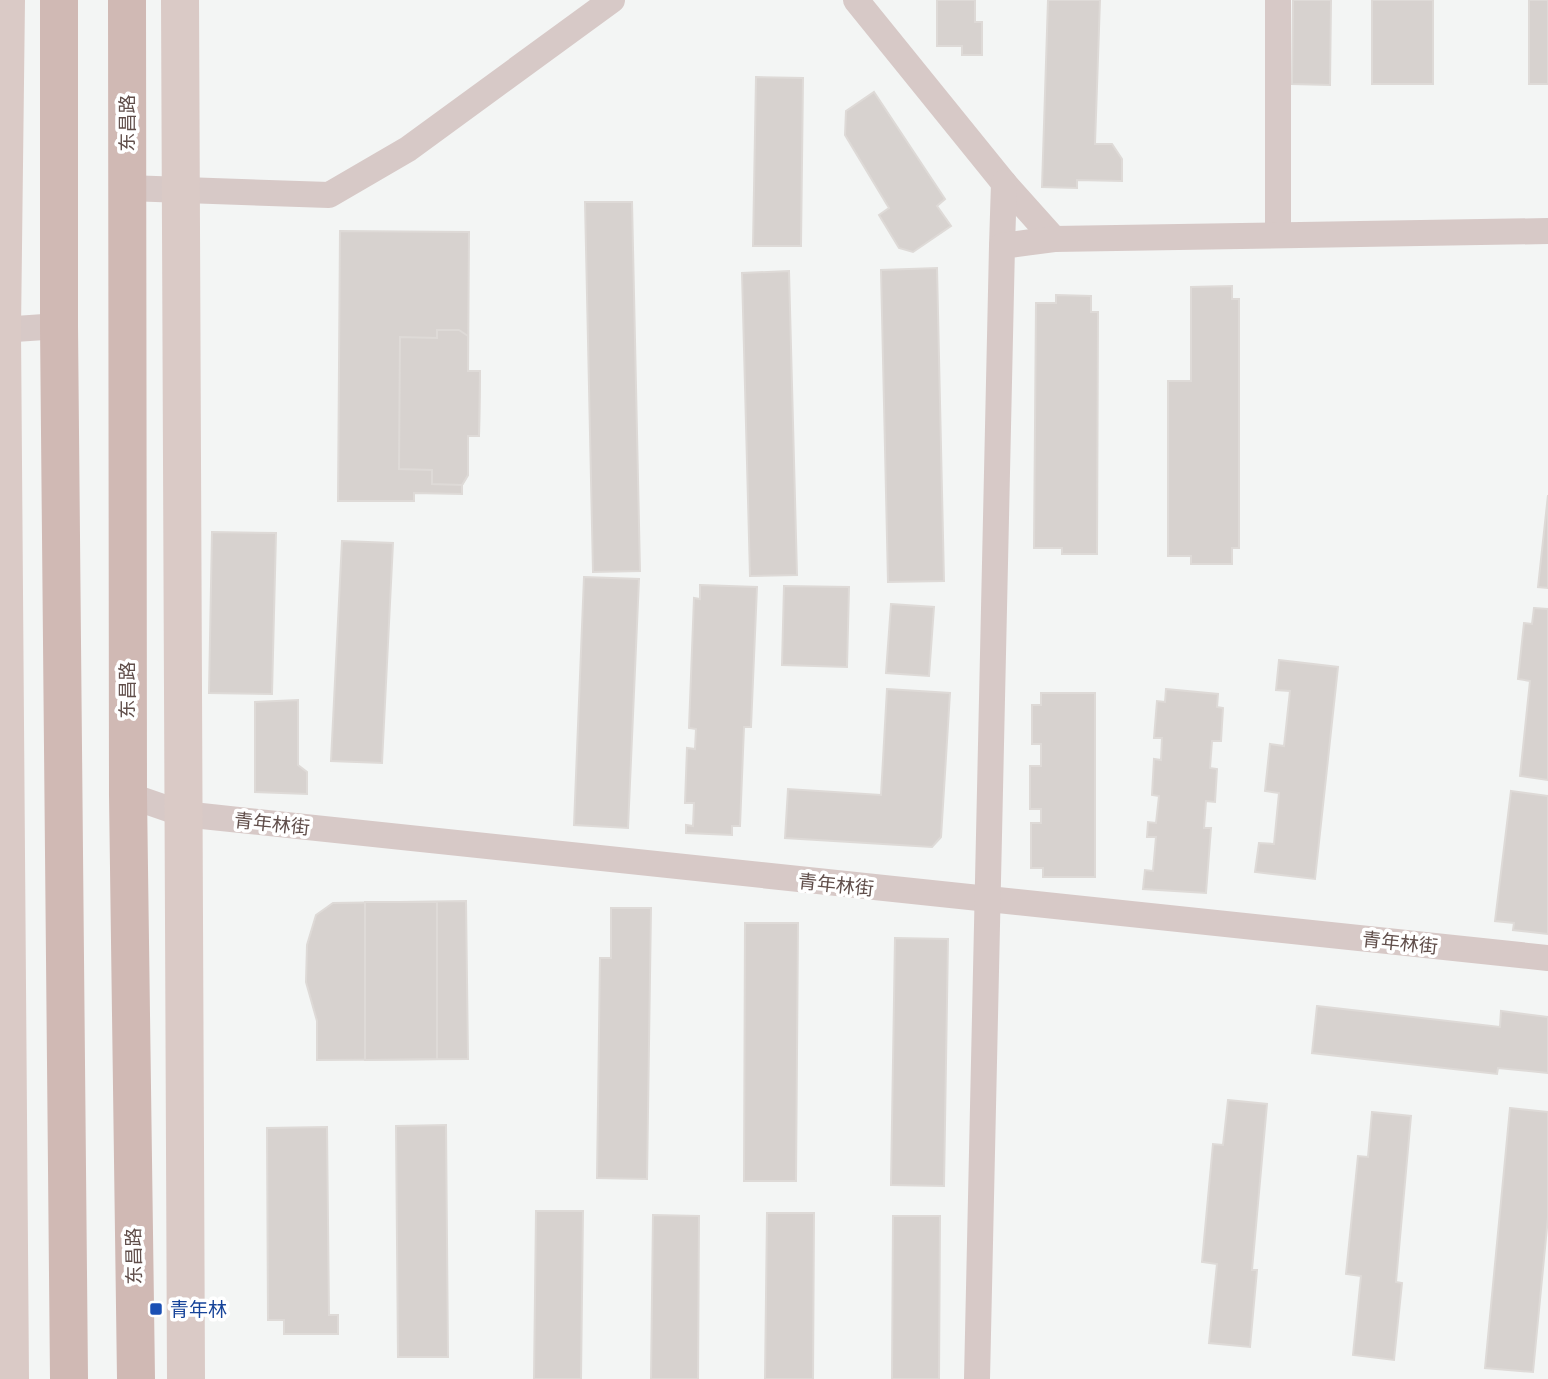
<svg xmlns="http://www.w3.org/2000/svg" width="1548" height="1379" viewBox="0 0 1548 1379" font-family="'Fira Sans Condensed','Noto Sans SC',sans-serif">
<style>
.building{fill:#d7d2cf;stroke:#dedad7;stroke-width:2}
.lines{fill:none;stroke-linecap:round;stroke-linejoin:round}
.street{stroke:#d7c9c7;stroke-width:26}
.secondary{stroke:#dacac6;stroke-width:38}
.primary{stroke:#d0b9b4;stroke-width:38}
.transit-dot{fill:#1a4fb4;stroke:#fff;stroke-width:2.5}
.labels{text-anchor:middle;dominant-baseline:central;stroke-width:7;stroke-linejoin:round;paint-order:stroke}
.street-label{font-size:19px;fill:#604e4a;stroke:#fff}
.transit-label{font-size:19px;fill:#164399;stroke:#fff;text-anchor:start}
</style>
<rect width="100%" height="100%" fill="#f3f5f4"/>
<!-- building -->
<g class="building">
<path d="M937,0H975V22H982V55H962V46H937Z"/>
<path d="M1048,0H1100L1095,144H1112L1122,159V181L1077,180V188L1042,187Z"/>
<path d="M1293,0H1331L1330,85L1292,84Z"/>
<rect x="1372" y="0" width="61" height="84"/>
<rect x="1529" y="0" width="19" height="84"/>
<path d="M756,77L803,78L801,246H753Z"/>
<path d="M874,92L945,199L937,206L951,226L913,252L899,248L879,215L889,208L845,135L846,111Z"/>
<path d="M585,202H632L640,571L593,572Z"/>
<path d="M340,231L469,232L468,371H480L479,436H468V475L462,485V494L414,493V501H338Z"/>
<path d="M937,268L944,581L888,582L881,270Z"/>
<path d="M789,271L797,575L750,576L742,273Z"/>
<path d="M1232,286V299H1239V548H1232V564H1191V556H1168V381H1191V287Z"/>
<path d="M1056,295L1091,296V312H1098L1097,554H1062V548H1034L1036,303H1056Z"/>
<path d="M437,330H459L468,336V371H480L479,436H468V475L462,485L432,484V470L399,469L400,337L437,338Z"/>
<path d="M1548,495V588L1538,587Z"/>
<path d="M212,532L276,533L272,694L209,693Z"/>
<path d="M342,541L393,543L382,763L331,761Z"/>
<path d="M584,577L639,579L628,828L574,825Z"/>
<path d="M700,585L757,587L751,727H744L740,826H732V835L686,833V825L693,826L694,803H685L687,748L695,749L696,729L689,728L694,598L700,599Z"/>
<path d="M784,586L849,587L847,667L782,665Z"/>
<path d="M891,604L934,607L929,676L886,673Z"/>
<path d="M1534,608L1548,609V780L1520,776L1530,681L1518,679L1524,623L1532,624Z"/>
<path d="M1279,660L1338,667L1315,879L1255,872L1259,843L1274,844L1279,793L1265,791L1270,744L1284,746L1290,691L1276,690Z"/>
<path d="M887,689L950,693L941,837L932,847L785,838L788,789L881,795Z"/>
<path d="M1166,689L1218,694L1217,707L1223,708L1221,741H1212L1210,768L1217,769L1215,802L1206,801L1204,828H1211L1206,893L1143,889L1145,870L1153,871L1156,837H1147L1148,822L1156,823L1159,796L1152,795L1154,759L1161,760L1162,738H1154L1157,701L1165,702Z"/>
<path d="M1041,693H1095V877H1043V868H1031V823H1041V809H1030V766H1041V744H1032V705H1041Z"/>
<path d="M298,700V765L307,772V794L255,792V702Z"/>
<path d="M1511,791L1548,796V934L1513,930L1514,923L1495,921Z"/>
<path d="M466,901L468,1059L317,1060V1021L306,982L307,945L316,915L333,903Z"/>
<path d="M365,902H437V1059L365,1060Z"/>
<path d="M611,908H651L647,1179L597,1178L600,958H611Z"/>
<path d="M745,923H798L796,1181H744Z"/>
<path d="M895,938L948,939L944,1186L891,1185Z"/>
<path d="M1317,1006L1500,1027L1501,1011L1548,1017V1073L1498,1068L1497,1074L1312,1053Z"/>
<path d="M1228,1100L1267,1104L1252,1270H1257L1250,1347L1209,1343L1217,1264L1202,1262L1213,1144L1223,1145Z"/>
<path d="M1510,1108L1548,1112V1217L1533,1372L1485,1368Z"/>
<path d="M1372,1112L1411,1116L1396,1282L1402,1283L1394,1360L1353,1355L1361,1276L1346,1274L1358,1156L1368,1157Z"/>
<path d="M446,1125L448,1357H398L396,1126Z"/>
<path d="M327,1127L329,1315H338V1334H284V1320H268L267,1128Z"/>
<path d="M536,1211H583L581,1379H534Z"/>
<path d="M767,1213H814L813,1379H765Z"/>
<path d="M653,1215L699,1216L698,1379H651Z"/>
<path d="M893,1216H940L939,1379H892Z"/>
</g>
<g class="lines">
<!-- street -->
<g class="street">
<path d="M856,0L1004,183L1054,239"/>
<path d="M1278,0V235"/>
<path d="M127,188L329,195L408,149L612,0"/>
<path d="M1002,246L1004,183"/>
<path d="M0,330L59,326"/>
<path d="M128,795L183,814L1548,958"/>
<path d="M977,1379L1002,246L1054,239L1548,231"/>
</g>
<!-- secondary -->
<g class="secondary">
<path d="M6,0L2,330L10,1379"/>
<path d="M180,0L186,1379"/>
</g>
<!-- primary -->
<g class="primary">
<path d="M59,0V326L69,1379"/>
<path d="M127,0L128,795L136,1379"/>
</g>
</g>
<!-- markers -->
<rect class="transit-dot" x="149" y="1302" width="14" height="14" rx="3.5"/>
<g class="labels">
<!-- street labels -->
<g class="street-label">
<text transform="translate(127 123) rotate(-90)">东昌路</text>
<text transform="translate(127 690) rotate(-90)">东昌路</text>
<text transform="translate(272 824) rotate(6)">青年林街</text>
<text transform="translate(836 885) rotate(6)">青年林街</text>
<text transform="translate(1400 943) rotate(6)">青年林街</text>
<text transform="translate(134 1256) rotate(-91)">东昌路</text>
</g>
<!-- transit labels -->
<g class="transit-label">
<text x="170" y="1309">青年林</text>
</g>
</g>
</svg>
